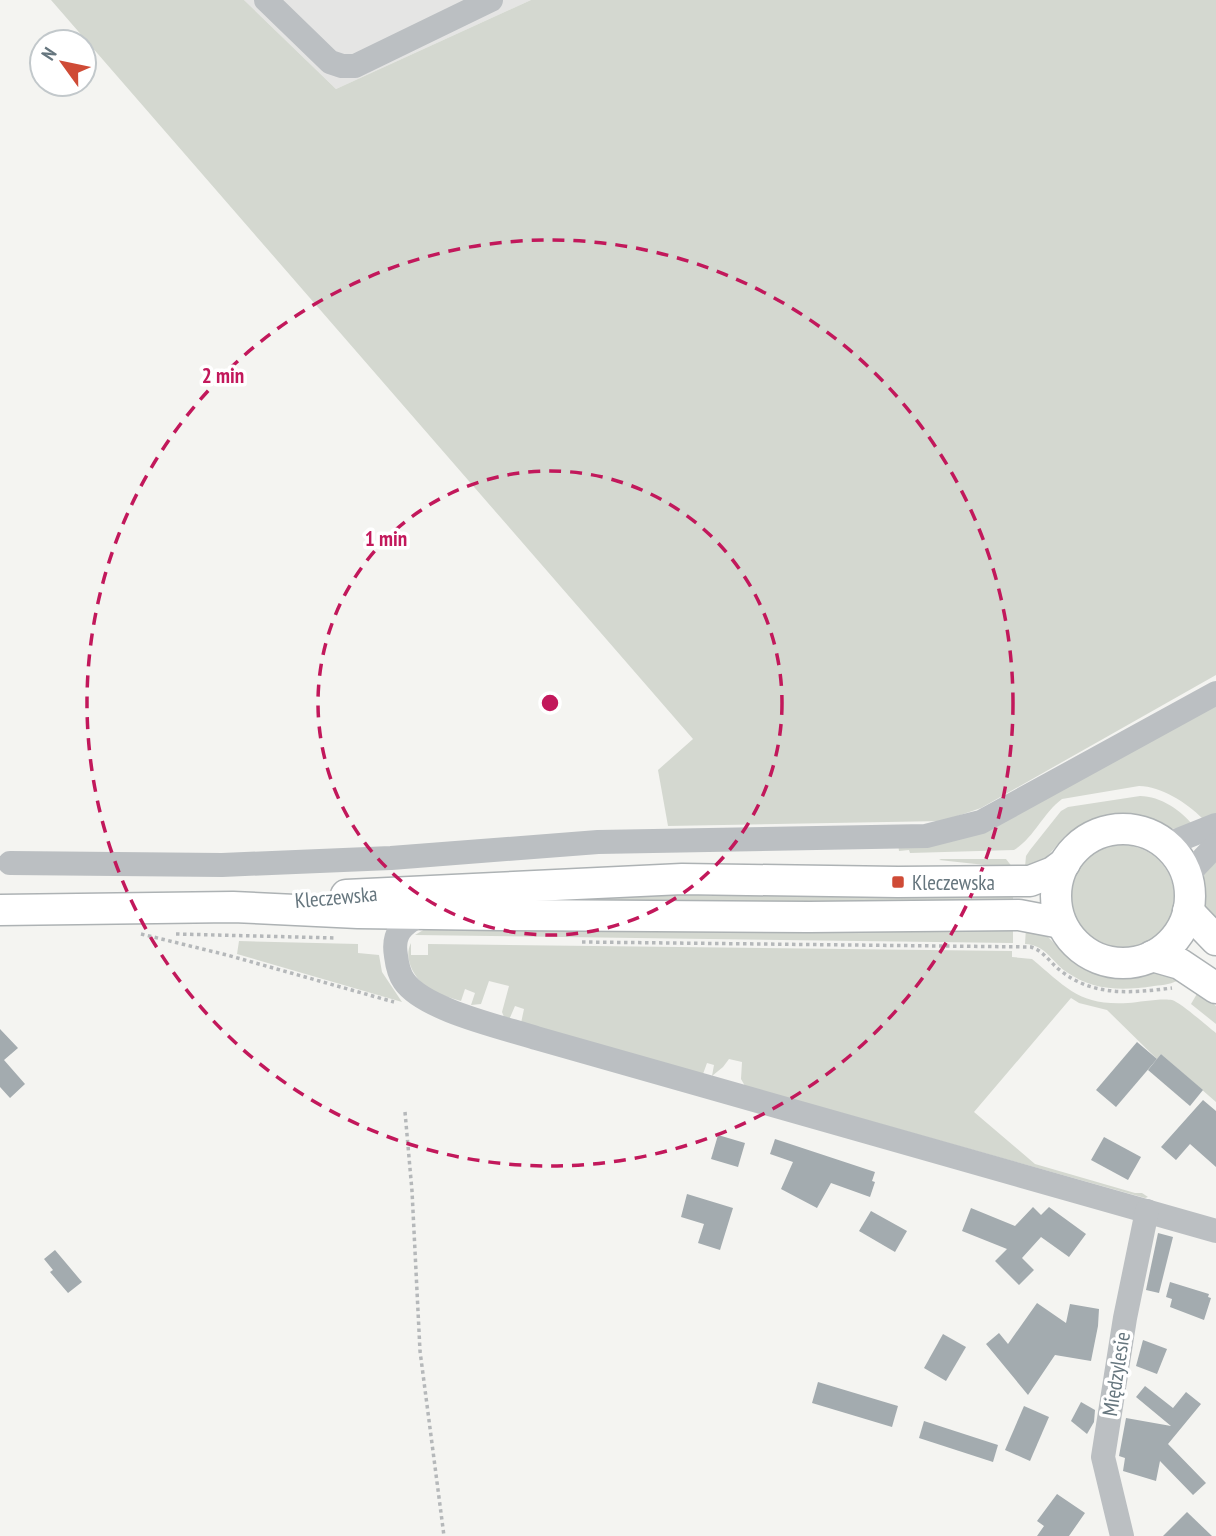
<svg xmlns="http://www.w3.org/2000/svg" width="1216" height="1536" viewBox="0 0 1216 1536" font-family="'PT Sans Narrow',sans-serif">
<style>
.built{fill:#e5e5e4}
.green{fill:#d4d8d0}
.building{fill:#a3abaf}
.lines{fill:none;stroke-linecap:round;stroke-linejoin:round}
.major-casing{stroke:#adb2b4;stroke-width:33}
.path{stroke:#b5b8ba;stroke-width:3.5;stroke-dasharray:3.5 3.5;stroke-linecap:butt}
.minor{stroke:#bbbfc2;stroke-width:24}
.major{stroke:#fff;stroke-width:30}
.ring{fill:none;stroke:#c2185b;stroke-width:3.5;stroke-dasharray:12 9}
.poi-dot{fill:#cf4b36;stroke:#fff;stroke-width:2.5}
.labels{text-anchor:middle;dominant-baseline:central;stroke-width:7;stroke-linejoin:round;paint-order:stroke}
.poi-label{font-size:21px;fill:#66767e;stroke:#fff;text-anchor:start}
.street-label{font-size:21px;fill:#66767e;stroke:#fff}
.centre{fill:#c2185b;stroke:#fff;stroke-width:3.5}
.ring-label{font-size:21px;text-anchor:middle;font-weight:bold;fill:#c2185b;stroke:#fff;stroke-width:7;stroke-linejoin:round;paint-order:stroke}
</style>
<rect width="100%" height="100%" fill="#f4f4f1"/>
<!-- built -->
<path class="built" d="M244,0H531L336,89Z"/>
<!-- green -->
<g class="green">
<path d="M51,0H244L336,89L531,0H1216V675L981,808L943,821L668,826L658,770L693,739Z"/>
<path d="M1216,701V817L1202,818C1187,803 1161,786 1139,786L1062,799C1043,813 1034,838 1014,850L910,853L909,850L899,851L898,843L930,842Z"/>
<path d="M1140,796C1160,796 1183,811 1194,827L1171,829L1134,815L1121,814L1106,816L1090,820L1077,828L1065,836L1045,859L1025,867L1026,856L1030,850L1061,811L1068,807Z"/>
<circle cx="1122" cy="897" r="52"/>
<path d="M941,859H1006L1013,868L939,860Z"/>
<path d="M1216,862V924C1206,911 1196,891 1204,875C1206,870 1213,865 1216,862Z"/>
<path d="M664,892L710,896L1013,894V904H396Z"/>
<path d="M430,926L1013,928V943L415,935Z"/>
<path d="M1026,927L1044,933L1070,959L1090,971L1112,976L1164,973L1181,979C1172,984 1164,985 1154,986C1122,991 1093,991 1065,971C1051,960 1045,945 1025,944Z"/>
<path d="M239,941L358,944V953L379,955L382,972L402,1002L237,954Z"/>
<path d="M411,943V955H428V944L1012,951V957L1032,959C1066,987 1079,1006 1128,1003C1139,1002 1162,998 1172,1000C1180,1002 1207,1026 1216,1033V1102L1161,1054L1157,1059L1107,1010L1079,1003L1071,998L974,1112L1035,1164L1135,1193H1142L1148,1197L1145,1198L745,1086L741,1079L742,1062L729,1059L723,1067L712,1076L714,1065L707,1063L703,1074L521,1023L524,1009L515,1006L509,1020L504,1017L502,1012L509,986L489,981L481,1004L471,1005L475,993L465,989L461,1001C452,998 442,996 433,991C417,983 402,960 411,943Z"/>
<path d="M1198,992L1216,1006V1024L1191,1004Z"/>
</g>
<!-- building -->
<g class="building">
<path d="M0,1029L18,1048L4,1060L25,1084L10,1098L0,1087Z"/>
<path d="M1137,1042L1157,1059L1116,1107L1096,1090Z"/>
<path d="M1161,1054L1203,1090L1190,1106L1148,1070Z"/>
<path d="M1203,1100L1216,1111V1167L1190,1144L1176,1160L1161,1147Z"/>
<path d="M718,1135L745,1143L738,1167L711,1159Z"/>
<path d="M1104,1137L1141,1157L1128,1180L1091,1160Z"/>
<path d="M775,1139L875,1172L872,1181L875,1182L870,1197L831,1183L817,1208L781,1189L793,1162L770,1154Z"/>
<path d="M687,1194L733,1208L720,1250L698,1243L704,1224L681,1217Z"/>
<path d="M1033,1207L1041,1215L1049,1207L1086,1234L1069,1257L1041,1237L1022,1258L1034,1270L1019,1285L995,1261L1007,1249L962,1231L971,1208L1015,1226Z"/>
<path d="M871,1211L907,1231L895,1252L859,1231Z"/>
<path d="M1158,1233L1173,1237L1159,1293L1146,1290Z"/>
<path d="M55,1250L82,1282L68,1293L50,1272L53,1270L44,1259Z"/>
<path d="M1170,1282L1209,1294L1208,1297L1211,1298L1204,1320L1170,1307L1172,1299L1166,1297Z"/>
<path d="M1037,1303L1066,1323L1070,1304L1099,1309L1098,1326L1091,1361L1055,1355L1028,1395L986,1344L999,1333L1008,1344Z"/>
<path d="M943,1334L966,1347L946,1381L924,1368Z"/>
<path d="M1143,1340L1167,1349L1157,1374L1136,1366Z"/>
<path d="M818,1382L898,1406L892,1427L812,1403Z"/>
<path d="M1145,1386L1173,1408L1186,1392L1201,1404L1168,1444L1206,1483L1193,1495L1160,1461L1156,1481L1123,1471L1125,1458L1119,1456L1126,1418L1171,1426L1136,1397Z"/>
<path d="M1081,1402L1095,1410L1094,1422L1087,1434L1071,1421Z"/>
<path d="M1024,1406L1049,1417L1030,1461L1005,1450Z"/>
<path d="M924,1421L998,1445L993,1462L919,1438Z"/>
<path d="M1057,1494L1085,1513L1069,1536H1037L1044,1526L1037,1521Z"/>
<path d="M1187,1512L1212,1536H1163Z"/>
</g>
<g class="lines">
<defs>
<g id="major">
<circle cx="1123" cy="896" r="67"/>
<path d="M346,895L682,879L898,882L1030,881L1053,872L1065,863"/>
<path d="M0,910L233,907L358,913L500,915L809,917L1019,915L1061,923"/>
<path d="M1188,911L1216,940"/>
<path d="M1152,956L1180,964L1216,988"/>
</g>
</defs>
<!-- major casing -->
<use href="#major" class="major-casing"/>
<!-- path -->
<g class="path">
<path d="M141,934L227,955L394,1002"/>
<path d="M176,934L336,938"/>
<path d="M582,942L1031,947C1044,951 1050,963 1061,971C1094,997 1133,993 1172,988"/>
<path d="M405,1112L412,1191L420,1351L444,1536"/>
</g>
<!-- minor -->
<g class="minor">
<path d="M266,0L330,62L342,66H355L491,0"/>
<path d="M1166,845L1216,825"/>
<path d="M10,863L222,865L391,858L598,842L926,836L981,822L1216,693"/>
<path d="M1187,879L1196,866L1216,845"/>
<path d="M421,914C402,925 392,933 396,956C397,964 399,974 404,981C424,1010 502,1027 536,1038L1216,1231"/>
<path d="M1122,1536L1103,1457L1125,1318L1147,1211"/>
</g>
<!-- major -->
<use href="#major" class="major"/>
</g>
<!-- distance rings -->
<g class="ring">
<circle cx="550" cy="703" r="232"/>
<circle cx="550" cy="703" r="463"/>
</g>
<!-- markers -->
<rect class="poi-dot" x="891" y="875" width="14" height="14" rx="3.5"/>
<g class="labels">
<!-- poi labels -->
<g class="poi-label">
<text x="912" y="882">Kleczewska</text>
</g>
<!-- street labels -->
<g class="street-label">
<text transform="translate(336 897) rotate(-5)">Kleczewska</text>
<text transform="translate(1116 1374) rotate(-81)">Międzylesie</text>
</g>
</g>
<circle cx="550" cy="703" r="10" class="centre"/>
<g class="ring-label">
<text x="223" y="383">2 min</text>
<text x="386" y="546">1 min</text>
</g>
<!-- north arrow -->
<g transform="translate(63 63) rotate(303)"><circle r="33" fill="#ffffff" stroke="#c2c8cb" stroke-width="2"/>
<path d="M0-5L12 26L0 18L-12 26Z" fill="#cf4b36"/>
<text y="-10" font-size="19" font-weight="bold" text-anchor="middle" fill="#66767e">N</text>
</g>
</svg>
